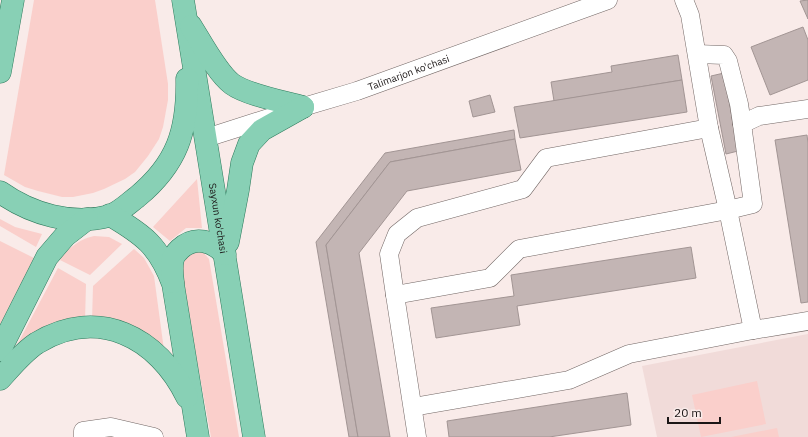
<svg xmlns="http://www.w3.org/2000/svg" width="808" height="437" viewBox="0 0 808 437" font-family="'IBM Plex Sans',sans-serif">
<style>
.built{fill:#f1dbd9}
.green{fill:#facfcb}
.building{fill:#c3b5b4;stroke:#a29594}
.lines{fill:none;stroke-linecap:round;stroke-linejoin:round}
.minor-casing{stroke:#726765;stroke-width:19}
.major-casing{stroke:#2e7b5d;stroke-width:23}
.minor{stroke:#fff;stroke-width:18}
.major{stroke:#88d0b5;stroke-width:22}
.labels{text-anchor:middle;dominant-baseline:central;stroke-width:3;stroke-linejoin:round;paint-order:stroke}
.street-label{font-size:10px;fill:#1b1616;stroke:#f9ebe9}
</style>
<rect width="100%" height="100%" fill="#f9ebe9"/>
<!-- built -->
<path class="built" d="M808,334V437H657L642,366Z"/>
<!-- green -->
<g class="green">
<path d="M34,0H155L168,84V100L163,127L159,139L148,156L135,172L125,179L104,189L93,193L73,197H62L38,191L25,187L4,175Z"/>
<path d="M197,179L202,228H186L170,241L153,227Z"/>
<path d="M0,219L15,227L42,234L36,247L0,226Z"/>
<path d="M94,236L109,237L122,244L90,275L60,260C68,248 80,239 94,236Z"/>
<path d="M0,241L34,258L0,326Z"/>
<path d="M134,249L144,258L154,276L164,350L92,321L93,286Z"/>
<path d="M188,252H203L209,259L239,437H211L179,263Z"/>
<path d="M58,268L86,284L85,321L17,345Z"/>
<path d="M757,381L766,424L701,437L692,395Z"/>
<path d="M777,428L779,437H731Z"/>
</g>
<!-- building -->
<g class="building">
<path d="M808,0V19L800,1Z"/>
<path d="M803,27L808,40V80L770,95L751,47Z"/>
<path d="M678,55L682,80L554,101L551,82L612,72L611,66Z"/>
<path d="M724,73L738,151L726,154L711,76Z"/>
<path d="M682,80L687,112L520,138L514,107Z"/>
<path d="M490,95L495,112L473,117L469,101Z"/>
<path d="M514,130L515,139L390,162L326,245L358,437H349L316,242L385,153Z"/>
<path d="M807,135L808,143V302L801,303L775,140Z"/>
<path d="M515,139L521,170L407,191L359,253L390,437H358L326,245L390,162Z"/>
<path d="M691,247L696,278L517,306L520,325L436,338L431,308L514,296L511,275Z"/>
<path d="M627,393L631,425L549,437H449L447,421Z"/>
</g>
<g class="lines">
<defs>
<g id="minor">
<path d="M697,54L724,55L728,61L739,104L742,124L759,116L808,109"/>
<path id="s1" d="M206,138L303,107L357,91L608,0"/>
<path d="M395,295L389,254L397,234L417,218L523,189L546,158L709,128"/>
<path d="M753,330L808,321"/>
<path d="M413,407L569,380L629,354L753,330L728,210L753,204L742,124"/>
<path d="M83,437V431L111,427L154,437"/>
<path d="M417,437L395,295L490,278L519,249L728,210L709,128L690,15L684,0"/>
</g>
<g id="major">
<path id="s2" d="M183,0L254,437"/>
<path d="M191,26C201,42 218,74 232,84C247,95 285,102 303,107"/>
<path d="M0,72L13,0"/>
<path d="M0,192C31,214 72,226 109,216C119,213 129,203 137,197C177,164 188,131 187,79"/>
<path d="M110,215C144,235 159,246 173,284L198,437"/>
<path d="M228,242L238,190L242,163L249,144L262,130L303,107"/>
<path d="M173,282C172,274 171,267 173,259C174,255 177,252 180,249C195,235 213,241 225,254"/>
<path d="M0,350L47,257L65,236L87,219"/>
<path d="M0,379C11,367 23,352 37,343C98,306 158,337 187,397"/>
</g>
</defs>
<!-- minor casing -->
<use href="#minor" class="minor-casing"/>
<!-- major casing -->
<use href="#major" class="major-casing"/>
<!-- minor -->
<use href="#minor" class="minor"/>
<!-- major -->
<use href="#major" class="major"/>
</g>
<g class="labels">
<!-- street labels -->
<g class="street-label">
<text stroke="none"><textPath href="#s1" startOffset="213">Talimarjon ko'chasi</textPath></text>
<text stroke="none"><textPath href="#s2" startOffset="221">Sayxun ko'chasi</textPath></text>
</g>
</g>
<!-- scale -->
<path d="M668 417v6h52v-6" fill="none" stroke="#1b1616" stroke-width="2"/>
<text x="674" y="417" font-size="12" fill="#1b1616" stroke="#f9ebe9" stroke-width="3" paint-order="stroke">20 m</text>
</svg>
